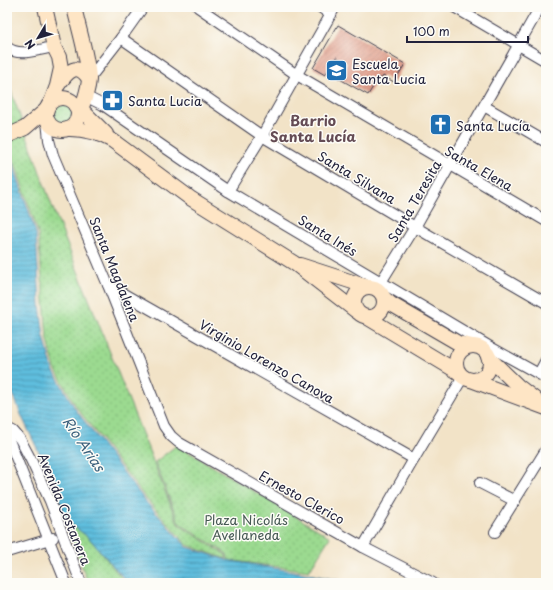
<svg xmlns="http://www.w3.org/2000/svg" width="553" height="590" viewBox="0 0 553 590" font-family="'Playpen Sans',sans-serif">
<style>
.grass{fill:url(#grass-dots);stroke:#5e7e66}
.water{fill:url(#water-rules);stroke:#40708c}
.building{fill:url(#building-hatch)}
.lines{fill:none;stroke-linecap:round;stroke-linejoin:round}
.street-casing{stroke:#413f50;stroke-width:12}
.secondary-casing{stroke:#413f50;stroke-width:16}
.street{stroke:#fff;stroke-width:10}
.secondary{stroke:#fee5c5;stroke-width:14}
.labels{text-anchor:middle;dominant-baseline:central;stroke-width:3;stroke-linejoin:round;paint-order:stroke}
.poi-label{font-size:13px;fill:#22223b;stroke:#fdfcf7;text-anchor:start}
.street-label{font-size:13px;fill:#22223b;stroke:#fdfcf7}
.park-label{font-size:13px;fill:#465954;stroke:#fdfcf7}
.neighbourhood-label{font-size:14px;font-weight:bold;fill:#644b54;stroke:#fdfcf7}
.water-label{font-size:14px;font-style:italic;fill:#3a607c;stroke:#fdfcf7}
</style>
<defs>
<pattern id="grass-dots" width="8" height="8" patternUnits="userSpaceOnUse"><rect width="8" height="8" fill="#9bda90"/><path d="M2 2h.1M6 6h.1" fill="none" stroke="#85bb7d" stroke-width="1.8" stroke-linecap="round"/></pattern>
<pattern id="water-rules" width="6" height="5" patternUnits="userSpaceOnUse"><rect width="6" height="5" fill="#5fbddd"/><path d="M0 2.5h6" fill="none" stroke="#4e99b4"/></pattern>
<pattern id="building-hatch" width="6" height="6" patternUnits="userSpaceOnUse"><rect width="6" height="6" fill="#de9682"/><path d="M-1 1l2-2M0 6l6-6M5 7l2-2" fill="none" stroke="#b47a6c"/></pattern>
</defs>
<rect width="100%" height="100%" fill="#fdfcf7"/>
<filter id="ink" filterUnits="userSpaceOnUse"><feTurbulence type="fractalNoise" baseFrequency=".025" numOctaves="2"/><feDisplacementMap in="SourceGraphic" scale="8" xChannelSelector="R" yChannelSelector="G"/><feConvolveMatrix kernelMatrix="1 2 1 2 8 2 1 2 1" color-interpolation-filters="sRGB"/></filter>
<filter id="wash" filterUnits="userSpaceOnUse"><feTurbulence type="fractalNoise" baseFrequency=".012" numOctaves="4" result="noise"/><feDisplacementMap in="SourceGraphic" scale="16" xChannelSelector="R" yChannelSelector="G"/><feGaussianBlur stdDeviation="0.9" result="paint"/><feColorMatrix in="noise" values="0 0 0 0 0 0 0 0 0 0 0 0 0 0 0 0 0 1.4 0 .05"/><feComposite in="paint" operator="in"/></filter>
<g filter="url(#wash)">
<rect width="100%" height="100%" fill="#f2e3c7"/>
<!-- grass -->
<g class="grass">
<path d="M7,80L52,206L178,524L226,555V559L187,545L147,500L77,408L55,369L47,337L38,233L7,139Z"/>
<circle cx="61" cy="115" r="11"/>
<path d="M177,445L330,537L309,571L228,560L227,554L179,523L155,462Z"/>
<path d="M64,519L89,538L126,583H88Z"/>
</g>
<!-- water -->
<path class="water" d="M7,145L36,233L40,304L44,337L53,370L76,410L147,503L187,547L226,560L309,574L353,583H128L89,538L65,519L56,488L22,417L7,379Z"/>
<g id="blocks">
<!-- building -->
<path class="building" d="M338,25L405,64L394,82L383,76L381,79L379,77L368,95L338,78L347,63L336,57L325,75L313,68Z"/>
</g>
</g>
<g filter="url(#ink)">
<use href="#blocks" fill-opacity="0" stroke="#413f50" stroke-width="1"/>
<g class="lines">
<defs>
<g id="street">
<path d="M198,7L297,75L546,221"/>
<path d="M320,7L331,15"/>
<path d="M454,7L546,61"/>
<path d="M121,38L262,136L415,227L546,303"/>
<path d="M7,47C19,58 39,49 54,47"/>
<path d="M89,81V79L121,38L143,7"/>
<path d="M83,100L91,99L103,105L228,191L492,348L546,378"/>
<path d="M484,106L546,142"/>
<path d="M47,121L49,140L53,155L108,285L164,426L171,436L178,442L363,547L433,583"/>
<path d="M228,191L262,136L335,7"/>
<path d="M108,285L414,459"/>
<path d="M376,286L381,282L415,227L540,7"/>
<path d="M539,373L546,360"/>
<path d="M7,428L13,431L20,439L31,460L50,501L81,583"/>
<path d="M7,435L66,583"/>
<path d="M480,483L515,501"/>
<path d="M495,532L546,450"/>
<path d="M363,547L414,459L463,377"/>
<path d="M7,552L53,538"/>
</g>
<g id="secondary">
<path d="M45,7L54,47L59,57L61,68L57,86L51,102"/>
<path d="M74,7C79,30 87,54 89,78C89,88 82,108 78,117"/>
<path d="M58,85C68,71 77,61 89,79"/>
<circle cx="62" cy="114" r="16"/>
<path d="M75,105L82,110L106,134"/>
<path d="M70,129C86,129 99,133 113,141L190,198L294,263L356,311"/>
<path d="M7,136L25,128L47,109"/>
<path d="M300,265L368,287"/>
<circle cx="369" cy="302" r="15"/>
<path d="M384,298L391,304L458,343L473,346"/>
<path d="M368,318L458,372"/>
<circle cx="473" cy="363" r="17"/>
<path d="M488,357L518,386L535,399"/>
<path d="M471,380L546,408"/>
</g>
</defs>
<!-- street casing -->
<use href="#street" class="street-casing"/>
<!-- secondary casing -->
<use href="#secondary" class="secondary-casing"/>
<!-- street -->
<use href="#street" class="street"/>
<!-- secondary -->
<use href="#secondary" class="secondary"/>
</g>
</g>
<!-- icons -->
<defs>
<symbol id="school-square" viewBox="-11 -11 22 22"><rect x="-9" y="-9" width="18" height="18" rx="4" fill="#1f6fb2" stroke="#fdfcf7"/><path d="M0-5L7-2L0 1L-7-2ZM-4 1L0 2.5L4 1V4Q0 6-4 4Z" fill="#fff"/></symbol>
<symbol id="pharmacy-square" viewBox="-11 -11 22 22"><rect x="-9" y="-9" width="18" height="18" rx="4" fill="#1f6fb2" stroke="#fdfcf7"/><path d="M-2-6h4v4h4v4h-4v4h-4v-4h-4v-4h4Z" fill="#fff"/></symbol>
<symbol id="church-square" viewBox="-11 -11 22 22"><rect x="-9" y="-9" width="18" height="18" rx="4" fill="#1f6fb2" stroke="#fdfcf7"/><path d="M-1.2-6h2.4v3.5h3.3v2.4h-3.3V6h-2.4V-.1h-3.3v-2.4h3.3Z" fill="#fff"/></symbol>
</defs>
<g fill-rule="evenodd">
<use href="#school-square" x="324" y="58" width="25" height="25"/>
<use href="#pharmacy-square" x="100" y="88" width="25" height="25"/>
<use href="#church-square" x="428" y="112" width="25" height="25"/>
</g>
<g class="labels">
<!-- poi labels -->
<g class="poi-label">
<text x="352" y="63">Escuela<tspan x="352" dy="15">Santa Lucia</tspan></text>
<text x="128" y="100">Santa Lucia</text>
<text x="456" y="125">Santa Lucía</text>
</g>
<!-- street labels -->
<g class="street-label">
<text transform="translate(479 168) rotate(30)">Santa Elena</text>
<text transform="translate(357 177) rotate(31)">Santa Silvana</text>
<text transform="translate(414 201) rotate(-60)">Santa Teresita</text>
<text transform="translate(328 235) rotate(31)">Santa Inés</text>
<text transform="translate(115 269) rotate(68)">Santa Magdalena</text>
<text transform="translate(267 361) rotate(30)">Virginio Lorenzo Canova</text>
<text transform="translate(302 497) rotate(29)">Ernesto Clerico</text>
<text transform="translate(65 509) rotate(68)">Avenida Costanera</text>
</g>
<!-- park labels -->
<g class="park-label">
<text x="246" y="519">Plaza Nicolás<tspan x="246" dy="15">Avellaneda</tspan></text>
</g>
<!-- neighbourhood labels -->
<g class="neighbourhood-label">
<text x="313" y="120">Barrio<tspan x="313" dy="16">Santa Lucía</tspan></text>
</g>
<!-- water labels -->
<g class="water-label">
<text transform="translate(84 444) rotate(56)">Río Arias</text>
</g>
</g>
<!-- margin -->
<rect width="553" height="590" fill="none" stroke="#fdfcf7" stroke-width="24"/>
<!-- north arrow -->
<g transform="translate(38 38) rotate(232)" stroke="#fdfcf7" stroke-width="3" paint-order="stroke">
<path d="M0-3L7 15L0 10L-7 15Z" fill="#22223b"/>
<text y="-6" font-size="11" font-weight="bold" text-anchor="middle" fill="#22223b">N</text>
</g>
<!-- scale -->
<path d="M407 36v6h121v-6" fill="none" stroke="#22223b" stroke-width="2"/>
<text x="413" y="36" font-size="12" fill="#22223b" stroke="#fdfcf7" stroke-width="3" paint-order="stroke">100 m</text>
</svg>
